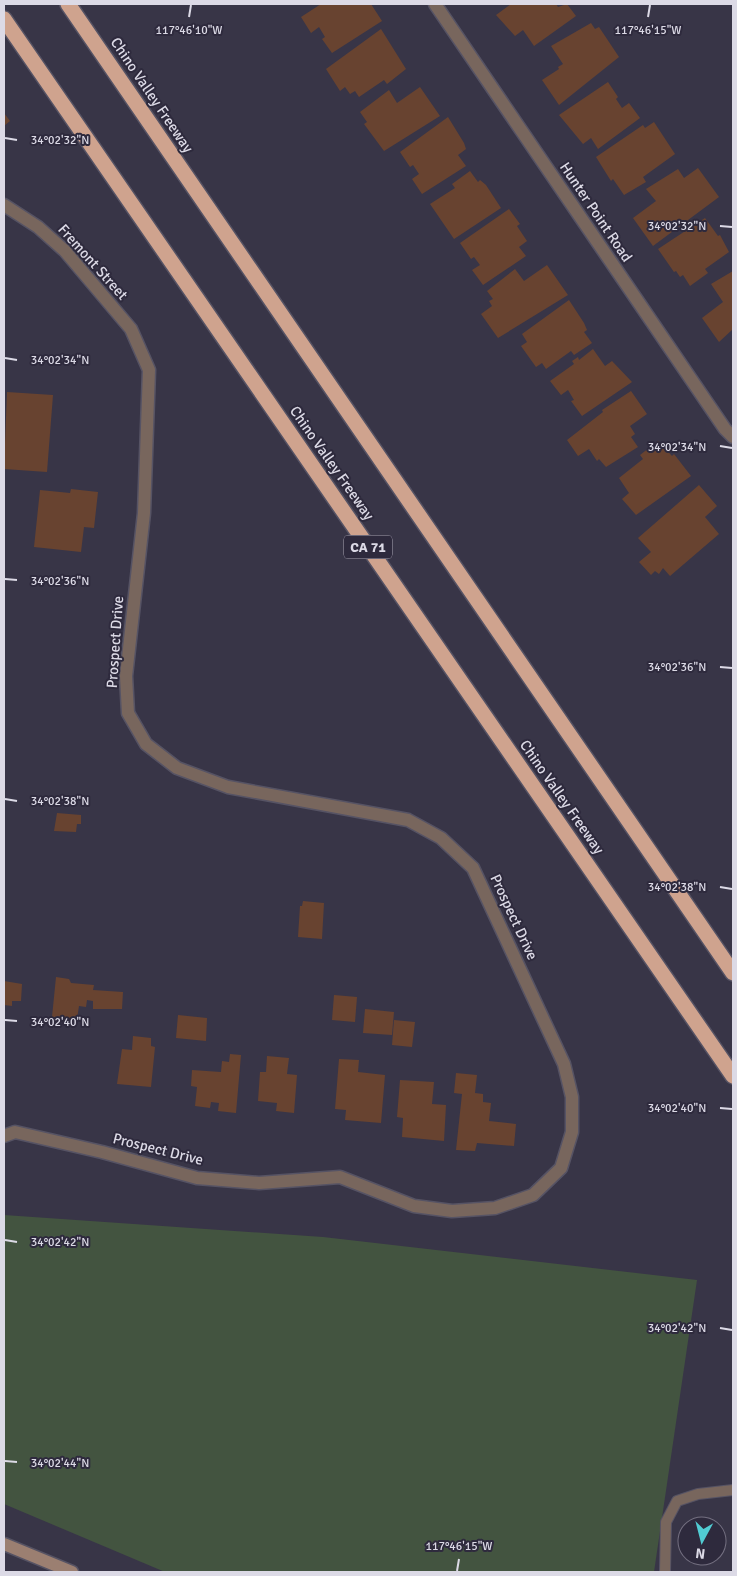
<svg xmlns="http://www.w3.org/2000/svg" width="737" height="1576" viewBox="0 0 737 1576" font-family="Signika,sans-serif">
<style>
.green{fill:#435440}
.building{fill:#684330}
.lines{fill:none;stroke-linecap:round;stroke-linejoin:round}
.lane-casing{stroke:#565364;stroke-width:12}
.street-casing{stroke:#565364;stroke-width:15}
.secondary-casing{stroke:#565364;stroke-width:15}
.highway-casing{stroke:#565364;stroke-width:18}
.lane{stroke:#78665d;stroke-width:10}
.street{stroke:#78665d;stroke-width:12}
.secondary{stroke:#9b7f71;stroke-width:12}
.highway{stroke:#cfa38e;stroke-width:15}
.ticks{fill:none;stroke:#dcdae6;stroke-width:2}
.labels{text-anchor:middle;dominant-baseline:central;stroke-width:4;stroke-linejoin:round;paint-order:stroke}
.shield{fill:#2e2a3d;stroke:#a8a5b3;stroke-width:1}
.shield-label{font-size:14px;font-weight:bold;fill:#dcdae6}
.street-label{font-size:15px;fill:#dcdae6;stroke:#2e2a3d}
.ticks-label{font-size:12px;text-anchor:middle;fill:#dcdae6;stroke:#2e2a3d;stroke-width:4;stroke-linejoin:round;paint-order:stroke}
</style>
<rect width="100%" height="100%" fill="#383547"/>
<!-- green -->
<path class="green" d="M4,1215L323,1237L697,1280L654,1572H165L4,1504Z"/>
<!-- building -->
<g class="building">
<path d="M321,4H371L382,21L332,53L322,39L325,37L319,27L311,33L301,17Z"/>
<path d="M511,4H556L558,7L567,4L576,16L534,46L523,30L515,36L496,15Z"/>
<path d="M591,23L595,29L599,27L619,57L559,105L542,80L559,69L558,67L563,64L551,46Z"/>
<path d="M381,29L406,69L387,84L384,80L359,97L355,91L350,94L345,87L340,91L326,69Z"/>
<path d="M608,82L618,97L616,99L622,108L629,103L640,118L598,149L591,138L583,144L559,115Z"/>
<path d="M420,87L440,116L384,151L364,124L367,122L360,112L389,90L397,103Z"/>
<path d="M4,113L10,121L4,126Z"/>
<path d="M448,117L464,143L466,149L458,155L466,166L422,194L412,179L419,174L413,165L410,167L400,152Z"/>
<path d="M654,122L675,154L643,177L646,182L624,195L613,179L611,181L596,157L643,125L645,128Z"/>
<path d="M698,168L719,197L653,246L633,218L656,201L646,189L678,169L684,178Z"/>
<path d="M470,171L478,182L480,180L486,185L501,208L454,239L430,204L455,188L452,184Z"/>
<path d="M509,209L520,224L517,226L527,241L519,247L526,256L483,285L472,270L480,265L474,257L471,259L460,243Z"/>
<path d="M705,218L718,236L720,235L729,252L705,269L708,273L690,286L683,275L680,277L676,271L674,272L658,249Z"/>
<path d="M547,265L568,295L498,338L481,314L492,306L489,301L493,299L487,291L515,269L524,281Z"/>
<path d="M733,271V329L719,342L702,318L723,302L711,284Z"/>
<path d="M569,300L584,323L587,330L584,332L592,343L574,355L571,351L546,369L542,363L536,367L521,346L527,342L522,334Z"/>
<path d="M593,349L605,366L612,361L632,382L582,416L571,401L574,400L568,390L561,395L550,381L574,364L572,361L578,357L579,360Z"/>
<path d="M631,391L647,414L630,426L635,434L631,437L638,447L606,467L599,459L597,461L589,449L578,456L567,440L603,412L602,410Z"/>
<path d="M7,392L53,395L47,472L4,469Z"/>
<path d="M658,441L672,456L674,454L691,476L636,515L622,499L629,493L619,478L643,459L640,455Z"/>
<path d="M699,485L717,506L705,517L719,534L670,576L663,568L659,574L655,571L651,575L639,562L651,552L638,538Z"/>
<path d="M71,489L98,492L94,528L84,527L81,552L34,547L40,490L70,493Z"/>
<path d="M57,813L81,815V824H77L76,832L54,831Z"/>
<path d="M303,901L324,903L322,939L298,937L300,906H302Z"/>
<path d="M56,977L69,979L71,983L94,985L93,990L123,992L122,1009H93V1001L87,1000L86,1007L79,1006L77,1019L52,1017Z"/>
<path d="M4,981L22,984L21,1001H12V1006L4,1005Z"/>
<path d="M334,995L357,997L355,1022L332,1020Z"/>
<path d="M365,1009L394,1012L392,1035L363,1033Z"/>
<path d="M178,1015L207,1018L206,1041L176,1038Z"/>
<path d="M394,1020L415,1022L412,1047L392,1045Z"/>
<path d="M133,1036L151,1038V1046L155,1047L151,1087L117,1084L122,1049L132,1050Z"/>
<path d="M230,1054L241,1055L236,1113L218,1111L219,1103L211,1102L210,1108L195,1106L197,1087L191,1086L192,1070L221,1072L222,1061L229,1062Z"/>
<path d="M267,1056L289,1058L287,1074L297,1075L294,1113L276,1111L277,1103L258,1101L260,1072H266Z"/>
<path d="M339,1059L359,1060L358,1072L385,1075L381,1123L345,1120L346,1110L335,1109Z"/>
<path d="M456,1073L477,1075L475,1093L483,1094V1102L491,1103L489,1121L516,1124L514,1146L477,1143L475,1151L456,1150L462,1094L454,1093Z"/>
<path d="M400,1080L434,1082L432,1104L446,1105L444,1141L402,1137L403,1118L397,1117Z"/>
</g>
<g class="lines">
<defs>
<path id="lane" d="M665,1572L666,1522L677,1501L698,1494L733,1490"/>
<g id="street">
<path d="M435,4L725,429L733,437"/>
<path d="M4,205L38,227L65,251L131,329L149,370L144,513L126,676L128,713L146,744L177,768L228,787L408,820L441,838L473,868L564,1064L572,1097V1132L561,1168L533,1195L495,1208L452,1211L414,1206L340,1177L259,1183L197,1178L102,1152L15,1132L4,1136"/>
</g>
<path id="secondary" d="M4,1544L72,1572"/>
<g id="highway">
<path d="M68,4L733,973"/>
<path d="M4,19L733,1076"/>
</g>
</defs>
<!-- lane casing -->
<use href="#lane" class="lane-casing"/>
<!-- street casing -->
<use href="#street" class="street-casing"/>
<!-- secondary casing -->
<use href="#secondary" class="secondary-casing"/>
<!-- highway casing -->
<use href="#highway" class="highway-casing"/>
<!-- lane -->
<use href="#lane" class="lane"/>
<!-- street -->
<use href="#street" class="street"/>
<!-- secondary -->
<use href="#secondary" class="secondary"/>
<!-- highway -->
<use href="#highway" class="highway"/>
</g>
<!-- ticks -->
<path class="ticks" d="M189,17L191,5M648,17L650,5M5,138L17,140M720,226L732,227M5,358L17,360M720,446L732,448M5,579L17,580M720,667L732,668M5,799L17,801M720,887L732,889M5,1020L17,1021M720,1108L732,1109M5,1240L17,1242M720,1328L732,1330M5,1461L17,1462M457,1571L459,1559"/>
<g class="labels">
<!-- shield labels -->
<rect class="shield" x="344" y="535.5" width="48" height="23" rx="4"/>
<g class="shield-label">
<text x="368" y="547">CA 71</text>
</g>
<!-- street labels -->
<g class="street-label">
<text transform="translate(152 95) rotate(56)">Chino Valley Freeway</text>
<text transform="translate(596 212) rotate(56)">Hunter Point Road</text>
<text transform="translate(93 262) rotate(48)">Fremont Street</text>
<text transform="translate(332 463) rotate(55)">Chino Valley Freeway</text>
<text transform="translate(115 642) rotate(-86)">Prospect Drive</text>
<text transform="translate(562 797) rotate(55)">Chino Valley Freeway</text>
<text transform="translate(514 917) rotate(65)">Prospect Drive</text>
<text transform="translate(158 1149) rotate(14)">Prospect Drive</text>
</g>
</g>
<g class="ticks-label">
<text x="189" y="34">117°46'10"W</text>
<text x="648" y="34">117°46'15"W</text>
<text x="60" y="144">34°02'32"N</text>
<text x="677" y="230">34°02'32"N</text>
<text x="60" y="364">34°02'34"N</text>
<text x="677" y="451">34°02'34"N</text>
<text x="60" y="585">34°02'36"N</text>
<text x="677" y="671">34°02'36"N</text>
<text x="60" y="805">34°02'38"N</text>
<text x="677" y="891">34°02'38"N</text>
<text x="60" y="1026">34°02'40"N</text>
<text x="677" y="1112">34°02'40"N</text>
<text x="60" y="1246">34°02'42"N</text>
<text x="677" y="1332">34°02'42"N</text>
<text x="60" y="1467">34°02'44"N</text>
<text x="459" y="1550">117°46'15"W</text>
</g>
<!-- border -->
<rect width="737" height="1576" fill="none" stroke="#dcdae6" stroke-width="10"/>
<!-- north arrow -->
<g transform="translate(702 1541) rotate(187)"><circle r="24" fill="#2e2a3d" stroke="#747081"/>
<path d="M0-4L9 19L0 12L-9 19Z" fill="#51ccd3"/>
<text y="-8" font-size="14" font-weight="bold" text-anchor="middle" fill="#dcdae6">N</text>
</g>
</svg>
